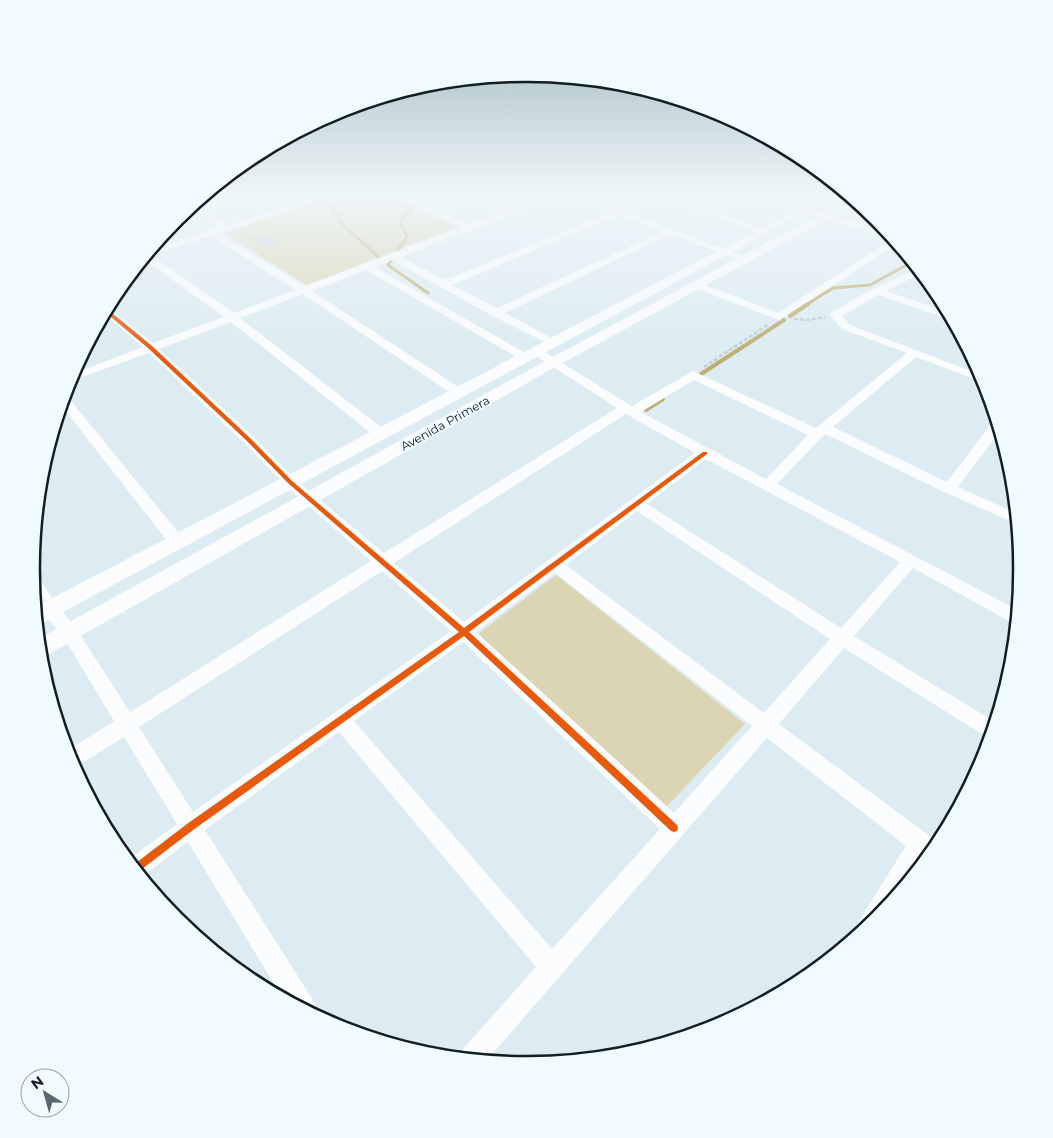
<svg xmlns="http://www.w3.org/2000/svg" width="1053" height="1138" viewBox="0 0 1053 1138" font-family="Montserrat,sans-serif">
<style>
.green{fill:#dcd5b4}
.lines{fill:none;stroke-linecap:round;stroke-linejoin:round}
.stream-far1{stroke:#bfae71;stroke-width:3}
.stream{stroke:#bfae71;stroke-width:4}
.building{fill:#c0cdd2}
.path{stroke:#c7cdcf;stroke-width:2.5;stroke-dasharray:4 2;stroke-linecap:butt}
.minor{fill:#fafcfd;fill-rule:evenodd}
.major{fill:#fafcfd;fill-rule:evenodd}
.cycleway-casing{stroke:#effbff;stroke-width:3}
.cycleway{fill:#e8590c;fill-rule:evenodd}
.labels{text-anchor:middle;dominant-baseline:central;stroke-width:4;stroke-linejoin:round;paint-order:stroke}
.street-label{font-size:12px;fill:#131e22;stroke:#effbff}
.rim{fill:none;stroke:#131e22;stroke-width:2.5}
</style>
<rect width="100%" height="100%" fill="#dcecf2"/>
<!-- green -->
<g class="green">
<path d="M338,196H388L458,227L307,285L224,233Z"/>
<path d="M556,575L745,724L667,806L478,634Z"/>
</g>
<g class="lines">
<!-- stream-far1 -->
<g class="stream-far1">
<path d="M310,196L332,208L341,223L383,261"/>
<path d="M424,196L400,221L407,237L388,265L428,293"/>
<path d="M806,305L833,288L870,285L912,262"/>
</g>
<!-- stream -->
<g class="stream">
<path d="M790,316L808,304"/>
<path d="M701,374L784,320"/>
<path d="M646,410L663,399"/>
</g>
</g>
<!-- building -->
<path class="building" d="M263,233L279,244L265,248L249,237Z"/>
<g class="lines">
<!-- path -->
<g class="path">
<path d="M794,319L807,320L825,317"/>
<path d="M704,367L769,324"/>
</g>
<!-- minor -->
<g class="minor">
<path d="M321,196H333L219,234L305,286L461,227L392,196H402L470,224L506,211L476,196H486L514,208L546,196H557L556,198L401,257L445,280L611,212L573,196H584L750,259L748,261H742L671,234L505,313L557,341L559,343L557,345L553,346L491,315L392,260L375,267L529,355L531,358L529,361L525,362L366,270L312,291L463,390L465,393L463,396H455L303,294L240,318L386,431L388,434L381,438L376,437L231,322L159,349L254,437L295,479L384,553L617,408L533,354L531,352L533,350H541L632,406L693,371L816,428L907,353L842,329L830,315L831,313L865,293L912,271L916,272V276L886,291L948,312L952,320L878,295L842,316L850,325L981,375L985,383L916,357L833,427L947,482L993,421L996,420L1000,431L958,487L1016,513L1017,524L944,492L825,434L777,484L1018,610L1016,625L913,568L854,636L995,722L990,739L844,648L779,724L939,843L925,860L923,859C906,887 884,913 859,934L856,927L860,919L906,846L767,738L487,1060L458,1058L462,1050L536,967L339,732L205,830L313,1000L317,1009L314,1015L282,997L188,842L142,877L128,860L177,824L124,737L74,768L67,751L114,721L64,638L44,614L34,597L32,574L38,576L56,604L76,628L130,712L371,561L285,485L244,443L149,353L68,382L72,374L143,347L104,314L108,307L153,343L224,317L144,259L152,249L220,227L189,208L194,204L228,225ZM619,215L663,231L497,308L452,285ZM211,236L296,290L234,313L151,255ZM694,380L808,435L766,479L641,412ZM626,414L695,453L464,622L394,563ZM706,459L900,562L841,628L647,504ZM637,511L830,639L764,713L566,565ZM382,571L451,631L193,812L139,727ZM555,573L752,726L674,813L476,632ZM463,642L660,829L552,949L354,721Z"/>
<path d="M659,196H670L768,231L766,233H760Z"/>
<path d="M758,196H770L888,233L897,244L779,320L692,287V283H700L778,313L891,240Z"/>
<path d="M64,395L67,396L183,538L185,542L183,546L177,548L171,546L61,405Z"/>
</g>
<!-- major -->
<g class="major">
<path d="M823,196H836L37,626L35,607Z"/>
<path d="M850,198L857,203L559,365L40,659L38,639L549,359Z"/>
</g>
<defs>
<path id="cycleway" d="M107,309L152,346L251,439L292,481L464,628L703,452H707V454L469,632L677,825L678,828L677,831L674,832L671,831L464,636L193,830L138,872L132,866L187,824L459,632L288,483L247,441L148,348L105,312Z"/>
</defs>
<!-- cycleway casing -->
<use href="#cycleway" class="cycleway-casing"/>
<!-- cycleway -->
<use href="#cycleway" class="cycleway"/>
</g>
<!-- sky -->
<linearGradient id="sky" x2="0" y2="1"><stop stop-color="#97b2b8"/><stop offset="0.55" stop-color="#eff6f9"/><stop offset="1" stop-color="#eff6f9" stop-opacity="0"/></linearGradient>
<rect width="1053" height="355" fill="url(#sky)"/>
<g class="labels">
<!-- street labels -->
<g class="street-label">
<text transform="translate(445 423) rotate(-29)">Avenida Primera</text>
</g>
</g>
<!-- crop -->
<path d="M0 0H1053V1138H0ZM526 82H527A486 486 0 0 1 1013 568V570A486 486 0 0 1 527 1056H526A486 486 0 0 1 40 570V568A486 486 0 0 1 526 82Z" fill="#effbff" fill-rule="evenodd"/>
<path class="rim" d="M526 82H527A486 486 0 0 1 1013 568V570A486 486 0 0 1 527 1056H526A486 486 0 0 1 40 570V568A486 486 0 0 1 526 82Z"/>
<!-- north arrow -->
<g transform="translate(45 1093) rotate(323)"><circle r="24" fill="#effbff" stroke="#97a3a7"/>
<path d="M0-4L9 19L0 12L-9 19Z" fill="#59666b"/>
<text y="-8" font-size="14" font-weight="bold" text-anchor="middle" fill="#131e22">N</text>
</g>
</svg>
